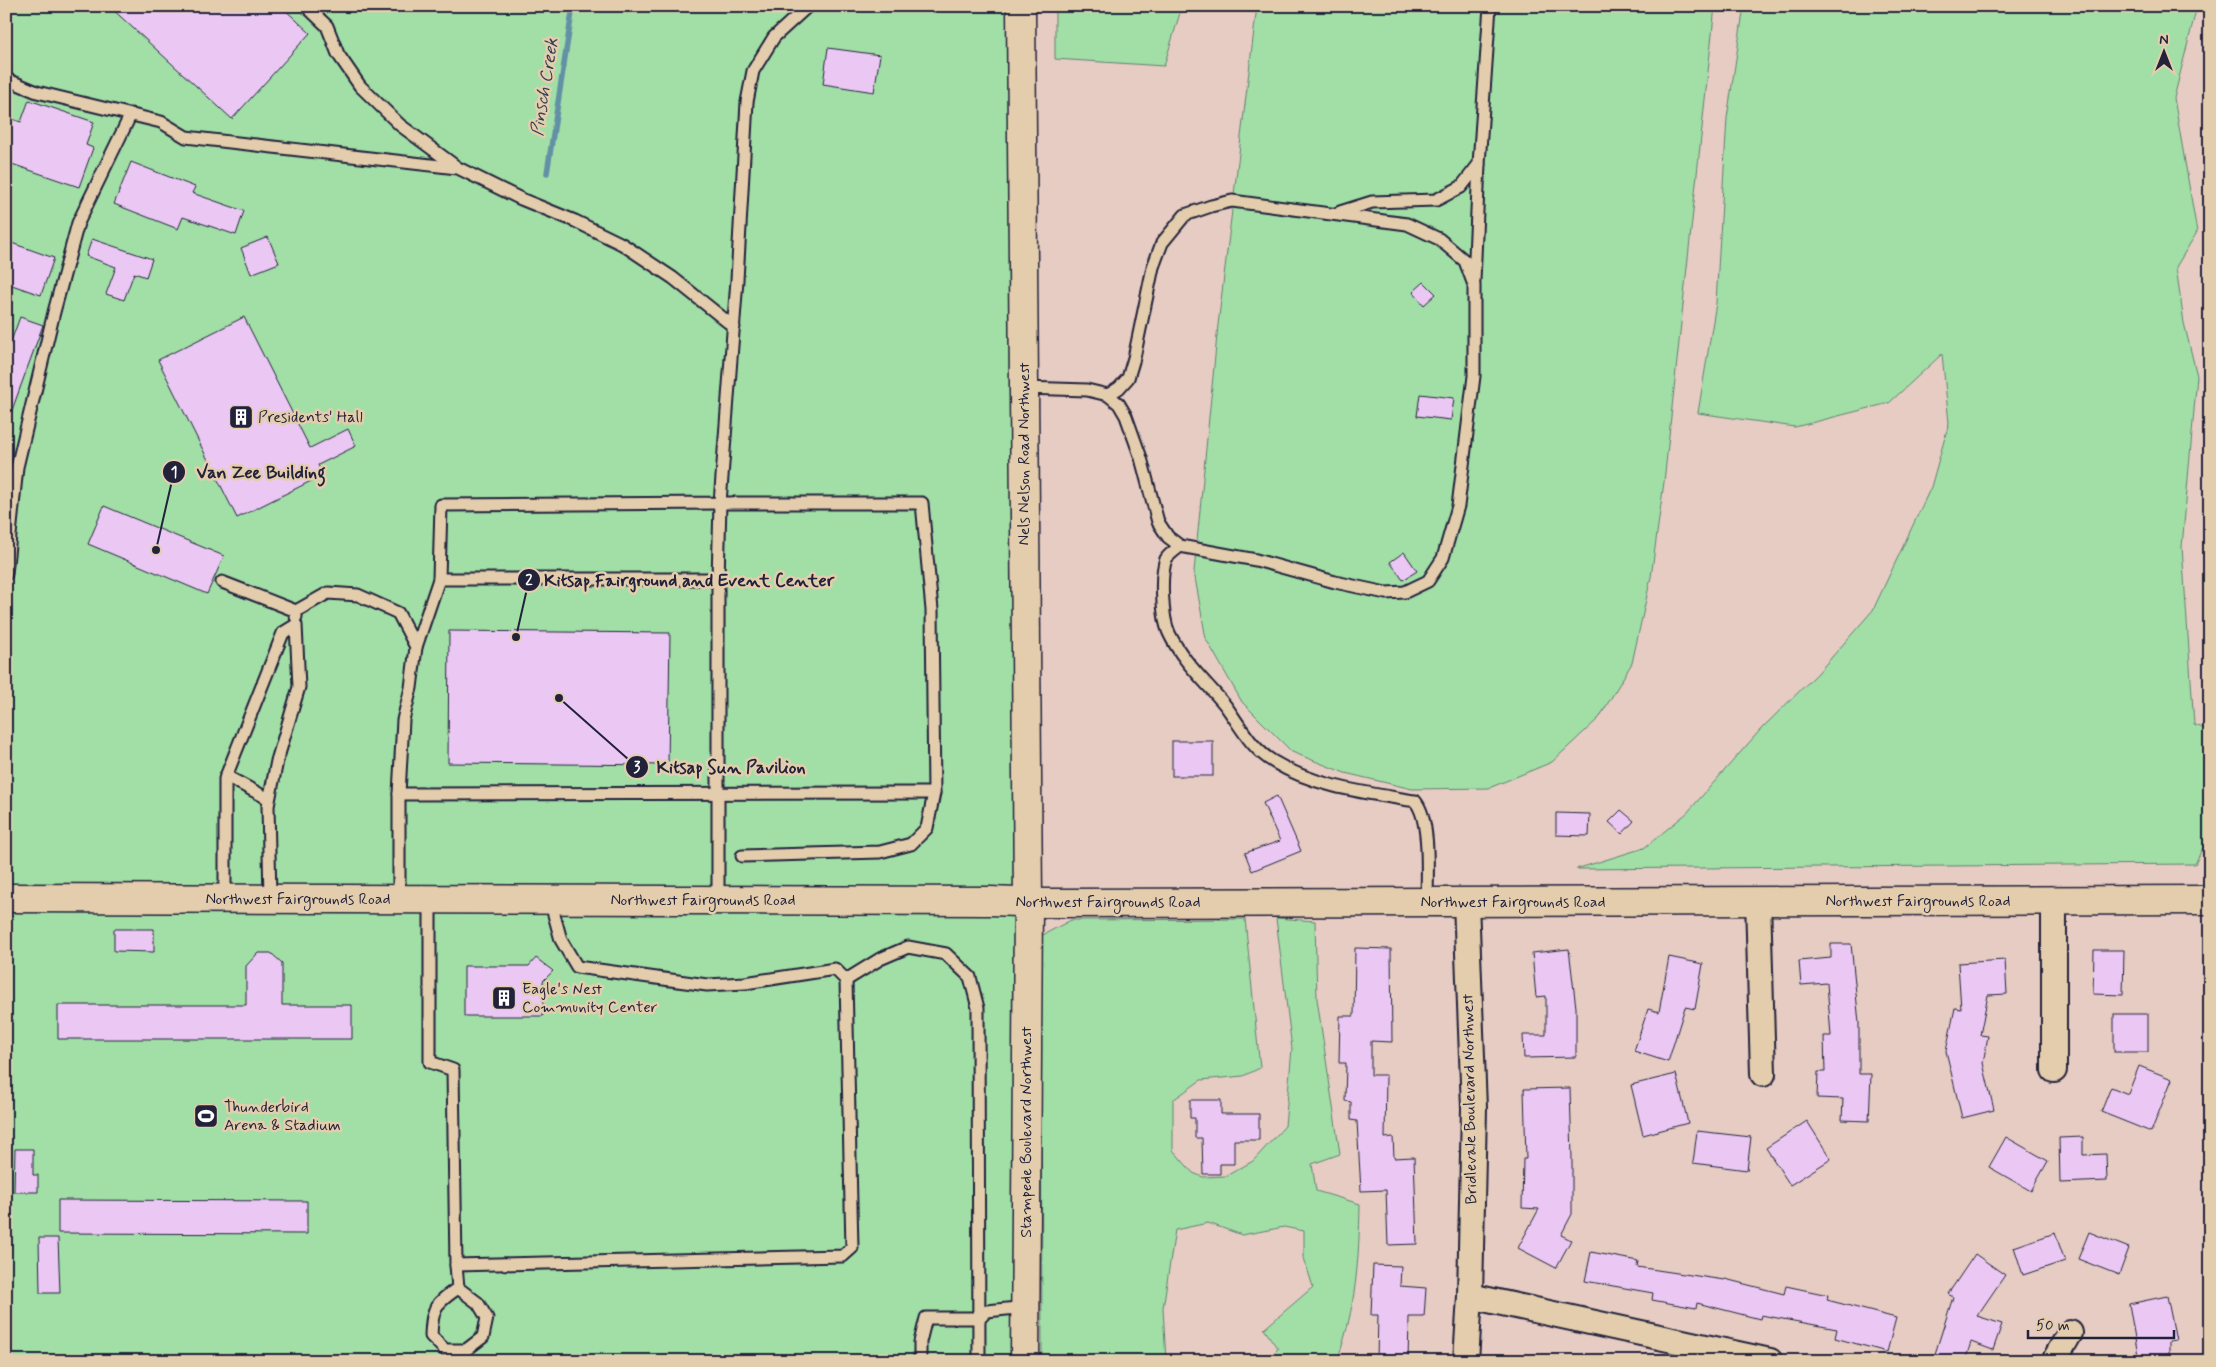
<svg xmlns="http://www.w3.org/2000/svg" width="2216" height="1367" viewBox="0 0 2216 1367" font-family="Mynerve,sans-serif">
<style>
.green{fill:#a1dfa7;stroke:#628071}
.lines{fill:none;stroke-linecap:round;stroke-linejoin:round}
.stream{stroke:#6291a5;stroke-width:5.5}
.building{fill:#ebc8f4;stroke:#22223b}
.service-casing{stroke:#22223b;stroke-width:15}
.minor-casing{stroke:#22223b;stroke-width:28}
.tertiary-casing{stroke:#22223b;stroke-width:31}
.secondary-casing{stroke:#22223b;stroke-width:31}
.service{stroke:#e4cdad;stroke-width:11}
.minor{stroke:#e4cdad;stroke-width:24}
.tertiary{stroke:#e4cdad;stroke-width:28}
.secondary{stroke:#e4cdad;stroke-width:28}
.labels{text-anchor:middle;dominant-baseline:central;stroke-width:5;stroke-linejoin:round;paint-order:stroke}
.poi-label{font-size:16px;fill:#22223b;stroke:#e4cdad;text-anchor:start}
.street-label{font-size:16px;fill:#22223b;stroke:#e4cdad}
.water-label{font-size:18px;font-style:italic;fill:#323e55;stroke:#e4cdad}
.leader{fill:none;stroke:#22223b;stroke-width:2}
.callout-dot{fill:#22223b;stroke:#e4cdad;stroke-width:2}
.mark-label{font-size:15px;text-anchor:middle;font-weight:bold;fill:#fff}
.callout-label{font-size:18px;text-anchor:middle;font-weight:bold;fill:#22223b;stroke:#e4cdad;stroke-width:5;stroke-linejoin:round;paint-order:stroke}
</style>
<rect width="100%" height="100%" fill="#e6ccc2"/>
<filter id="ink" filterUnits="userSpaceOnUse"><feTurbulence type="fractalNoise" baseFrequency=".02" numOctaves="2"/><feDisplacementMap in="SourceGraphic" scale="10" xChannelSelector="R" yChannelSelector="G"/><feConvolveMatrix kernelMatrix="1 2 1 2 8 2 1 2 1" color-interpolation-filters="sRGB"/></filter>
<g filter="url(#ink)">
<!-- green -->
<g class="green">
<path d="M6,6H1021L1025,1361H6Z"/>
<path d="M1055,6H1182L1164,66L1055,59Z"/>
<path d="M1257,6H1715L1664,482L1651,577L1632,663L1599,718L1552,762L1489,788L1412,789L1345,773L1292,752L1242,702L1206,639L1194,572L1218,325Z"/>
<path d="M1744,6H2197L2174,98L2197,232L2176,267L2184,323L2197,376L2182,547L2194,725L2210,730V833L2195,864L1576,869L1644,848L1687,813L1762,728L1818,673L1873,610L1931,487L1949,423L1942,354L1889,403L1795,427L1698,413L1716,303L1727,118Z"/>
<path d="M1276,918L1315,921L1317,999L1340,1154L1312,1164L1316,1191L1360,1204C1359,1260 1356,1308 1337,1361H1265L1278,1349L1264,1329L1313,1287L1304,1258V1231L1284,1227L1242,1235L1208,1223L1175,1230L1163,1308L1166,1361H1042L1041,936L1071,920L1245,919L1260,1068L1243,1076L1201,1080L1173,1100V1150L1193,1173L1203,1177L1226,1176L1253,1161L1285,1126L1292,1049Z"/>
</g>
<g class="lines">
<!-- stream -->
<path class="stream" d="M547,173L573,6"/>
</g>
<!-- building -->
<g class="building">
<path d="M109,6H281L310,33L232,119Z"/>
<path d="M828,48L880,55L874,92L823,84Z"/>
<path d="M29,100L94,122L86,145L93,148L79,187L6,162V117L21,122Z"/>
<path d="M131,162L195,187L192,193L244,211L236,235L183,217L178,229L114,204Z"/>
<path d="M268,237L279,263L251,274L241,248Z"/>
<path d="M92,239L152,259L146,277L134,273L124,300L106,294L116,267L86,256Z"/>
<path d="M6,241L54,258L41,295L6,283Z"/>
<path d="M1424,282L1436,294L1424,305L1413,292Z"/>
<path d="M20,317L43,325L8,421H6V355Z"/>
<path d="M244,317L310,448L348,429L356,446L318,465L323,475L237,518L158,360Z"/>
<path d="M1420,394L1454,398L1451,420L1417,416Z"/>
<path d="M104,506L224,556L207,594L88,544Z"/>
<path d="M1404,552L1417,571L1403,580L1390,562Z"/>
<path d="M449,631L670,633L668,765L448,763Z"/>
<rect x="1172" y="741" width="41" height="35"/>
<path d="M1277,796L1301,851L1252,871L1245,853L1280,841L1263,803Z"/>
<path d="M1621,810L1634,821L1622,834L1609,822Z"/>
<path d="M1556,813L1590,814L1589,836L1556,835Z"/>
<path d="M114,929H154V952L114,951Z"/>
<path d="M1831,944H1851L1859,1023V1074H1871L1869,1121L1842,1120L1843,1099L1817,1098L1818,1072H1825L1824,1036H1831L1827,983L1801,985L1799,961L1831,958Z"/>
<path d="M1355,948L1391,949L1392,1042L1371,1041V1075H1386L1385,1138L1393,1137L1394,1158L1414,1157L1417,1244L1388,1245L1386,1190L1361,1191L1357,1121L1351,1120V1102L1345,1101L1346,1063H1339L1340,1016H1354Z"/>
<path d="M1569,949L1576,1008V1057L1524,1058L1523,1035H1546V996L1536,997L1532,953Z"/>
<path d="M2094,950H2124L2123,995L2093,994Z"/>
<path d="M258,953H271L282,963V1005H352V1039H58V1005H246V966Z"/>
<path d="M1669,957L1703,964L1695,1009L1685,1007L1668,1062L1634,1051L1648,1009L1659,1012Z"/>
<path d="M536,958L553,971L543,981V1016H464V966H529Z"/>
<path d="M2005,960L2007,994L1988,995L1980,1035L1988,1036L1983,1063L1994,1110L1962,1118L1946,1051L1955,1008L1961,1009L1958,963Z"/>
<rect x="2114" y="1014" width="34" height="38"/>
<path d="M2139,1066L2172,1079L2151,1132L2101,1112L2111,1087L2128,1094Z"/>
<path d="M1676,1074L1688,1123L1643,1135L1631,1085Z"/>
<path d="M1570,1088L1572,1159V1214L1561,1235L1571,1240L1556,1268L1518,1248L1539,1209L1522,1208L1523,1159H1526L1524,1089Z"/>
<path d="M1190,1100H1221V1114H1259V1140H1234V1164H1220V1174H1203L1202,1138H1195V1118H1190Z"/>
<path d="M1807,1121L1831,1159L1790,1185L1766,1148Z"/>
<path d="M1697,1131L1751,1137L1747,1170L1693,1163Z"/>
<path d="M2006,1137L2048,1161L2031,1191L1989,1167Z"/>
<path d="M2083,1137V1155L2106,1154L2107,1181L2060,1183L2059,1138Z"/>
<path d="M15,1149H33V1175H38V1192H14Z"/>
<path d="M58,1200L307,1201V1234L58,1233Z"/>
<path d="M2089,1232L2129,1248L2119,1275L2078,1259Z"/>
<path d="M2055,1233L2065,1261L2023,1275L2014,1247Z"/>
<path d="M39,1238H58L60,1293H40Z"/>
<path d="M1591,1252L1638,1261L1637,1267L1724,1280L1725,1279L1784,1294L1786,1286L1828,1295L1827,1300L1896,1318L1887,1352L1835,1338L1837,1329L1761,1315L1760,1319L1697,1303L1696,1308L1652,1300L1653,1293L1585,1281Z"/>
<path d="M1975,1254L2005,1275L1977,1316L2002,1324L1993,1350L1971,1342L1965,1361H1946L1934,1357L1953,1297L1948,1294Z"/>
<path d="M1373,1265L1401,1266L1400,1286L1426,1288L1424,1317H1409L1408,1361H1377L1378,1315H1371Z"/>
<path d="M2167,1296L2176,1340L2169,1341V1361H2139L2129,1304Z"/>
</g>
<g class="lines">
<defs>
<g id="service">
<path d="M306,6L327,26L338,54L360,86L400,125L458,168L521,199L575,221L622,244L673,278L734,327"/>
<path d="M6,79L37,92L161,122L186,137L457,168"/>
<path d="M1340,212L1372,202L1436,200L1461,187L1479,164L1490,6"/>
<path d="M1474,281L1479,164"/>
<path d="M1024,388L1087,390L1108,395L1119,404L1126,416L1141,458L1158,522L1168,537L1180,546L1256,560L1335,582L1386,593L1405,592L1428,581L1443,558L1458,506L1474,376V285L1465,261L1439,239L1407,224L1232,201L1211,206L1185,215L1162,243L1153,267L1134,358L1128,378L1119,388L1108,395"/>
<path d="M1180,546C1176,550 1169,554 1166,559C1160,575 1162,618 1169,633C1182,661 1206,682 1225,705C1240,725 1251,749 1274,762C1315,787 1368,793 1415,801C1431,819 1427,877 1427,902"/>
<path d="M6,574L17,467L54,312L78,223L131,114"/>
<path d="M439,579H718"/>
<path d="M222,582L296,611V617"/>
<path d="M296,611L328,593L358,595L398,613L416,647L411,688L403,720L399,794"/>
<path d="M416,647L439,579L441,505L720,503L737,280L747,102L753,71L774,37L808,6"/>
<path d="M226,776L269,799"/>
<path d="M225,898V779L283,633L296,625L299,687L277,761L268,806L270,898"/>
<path d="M399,899V794L934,793"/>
<path d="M430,899V1062L453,1070L456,1265L843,1256L852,1248L846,980"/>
<path d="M550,900L561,940L577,967L707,985L745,983L835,969L846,980L880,959L908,947L946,954L970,977L978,1008L979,1361"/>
<path d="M718,900V579L720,503H922L932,610L934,793L927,828L911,844L880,852L742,856"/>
<path d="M456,1265L458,1288C435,1304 432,1307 431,1336L445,1350H466L483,1337L487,1318L478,1303L458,1288"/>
<path d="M920,1361V1342L926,1318H980L987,1311L1026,1307"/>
</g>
<g id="minor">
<path d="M1758,900L1763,1074"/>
<path d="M1466,902L1474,1108L1470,1296L1466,1361"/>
<path d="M2054,1070V901"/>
<path d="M1470,1296L1770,1361"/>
<path d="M2054,1361L2070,1333"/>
</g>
<path id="tertiary" d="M1021,6L1028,902L1025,1361"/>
<path id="secondary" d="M6,898L990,901L1045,903L2210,900"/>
</defs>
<!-- service casing -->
<use href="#service" class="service-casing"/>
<!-- minor casing -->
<use href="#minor" class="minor-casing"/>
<!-- tertiary casing -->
<use href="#tertiary" class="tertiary-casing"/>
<!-- secondary casing -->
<use href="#secondary" class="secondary-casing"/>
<!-- service -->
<use href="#service" class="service"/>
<!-- minor -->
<use href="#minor" class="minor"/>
<!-- tertiary -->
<use href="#tertiary" class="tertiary"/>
<!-- secondary -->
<use href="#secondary" class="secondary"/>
</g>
</g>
<!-- icons -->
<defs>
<symbol id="building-square" viewBox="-11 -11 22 22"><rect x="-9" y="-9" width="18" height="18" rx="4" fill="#22223b" stroke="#e4cdad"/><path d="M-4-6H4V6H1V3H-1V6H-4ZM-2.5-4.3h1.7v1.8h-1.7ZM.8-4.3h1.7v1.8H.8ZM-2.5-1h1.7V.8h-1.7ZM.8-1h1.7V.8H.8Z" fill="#fff"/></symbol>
<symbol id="stadium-square" viewBox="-11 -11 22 22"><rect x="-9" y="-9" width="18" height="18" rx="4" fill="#22223b" stroke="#e4cdad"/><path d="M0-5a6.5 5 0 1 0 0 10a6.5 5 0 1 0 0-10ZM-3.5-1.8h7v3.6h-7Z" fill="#fff"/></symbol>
</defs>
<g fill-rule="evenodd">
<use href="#building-square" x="227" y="403" width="28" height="28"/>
<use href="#building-square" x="490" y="984" width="28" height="28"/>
<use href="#stadium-square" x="192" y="1102" width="28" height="28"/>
</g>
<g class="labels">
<!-- poi labels -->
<g class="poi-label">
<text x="258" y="417">Presidents' Hall</text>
<text x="522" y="989">Eagle's Nest<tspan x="522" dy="18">Community Center</tspan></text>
<text x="224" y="1107">Thunderbird<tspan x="224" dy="18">Arena &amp; Stadium</tspan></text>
</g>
<!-- street labels -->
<g class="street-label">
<text transform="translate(1024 454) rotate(-90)">Nels Nelson Road Northwest</text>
<text x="298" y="899">Northwest Fairgrounds Road</text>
<text x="703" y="900">Northwest Fairgrounds Road</text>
<text x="1918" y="901">Northwest Fairgrounds Road</text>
<text x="1108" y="902">Northwest Fairgrounds Road</text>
<text x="1513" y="902">Northwest Fairgrounds Road</text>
<text transform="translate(1470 1099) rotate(-91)">Bridlevale Boulevard Northwest</text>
<text transform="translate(1026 1132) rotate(-90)">Stampede Boulevard Northwest</text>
</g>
<!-- water labels -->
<g class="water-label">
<text transform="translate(545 87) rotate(-81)">Pinsch Creek</text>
</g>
</g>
<!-- callouts -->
<path class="leader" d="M156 550L174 472M516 637L529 580M559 698L637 767"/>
<g class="callout-dot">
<circle cx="156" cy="550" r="5"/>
<circle cx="516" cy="637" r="5"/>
<circle cx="559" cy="698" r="5"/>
<circle cx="174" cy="472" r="12"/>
<circle cx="529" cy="580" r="12"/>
<circle cx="637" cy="767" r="12"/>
</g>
<g class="mark-label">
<text x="174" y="477">1</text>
<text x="529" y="585">2</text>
<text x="637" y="772">3</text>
</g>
<g class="callout-label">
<text x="261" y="478">Van Zee Building</text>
<text x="689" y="586">Kitsap Fairground and Event Center</text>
<text x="731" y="773">Kitsap Sun Pavilion</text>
</g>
<!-- margin -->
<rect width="2216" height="1367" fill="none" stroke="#e4cdad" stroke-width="25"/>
<rect x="12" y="12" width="2191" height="1342" fill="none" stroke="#22223b" stroke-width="2" filter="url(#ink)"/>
<!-- north arrow -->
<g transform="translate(2164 52)" stroke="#e4cdad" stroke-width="4" paint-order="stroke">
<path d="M0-4L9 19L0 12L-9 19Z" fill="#22223b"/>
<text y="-8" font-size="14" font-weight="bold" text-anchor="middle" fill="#22223b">N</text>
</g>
<!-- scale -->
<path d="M2028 1330v8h146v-8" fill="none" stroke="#22223b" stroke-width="2.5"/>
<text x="2036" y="1330" font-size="15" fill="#22223b" stroke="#e4cdad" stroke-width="4" paint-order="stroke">50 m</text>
</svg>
